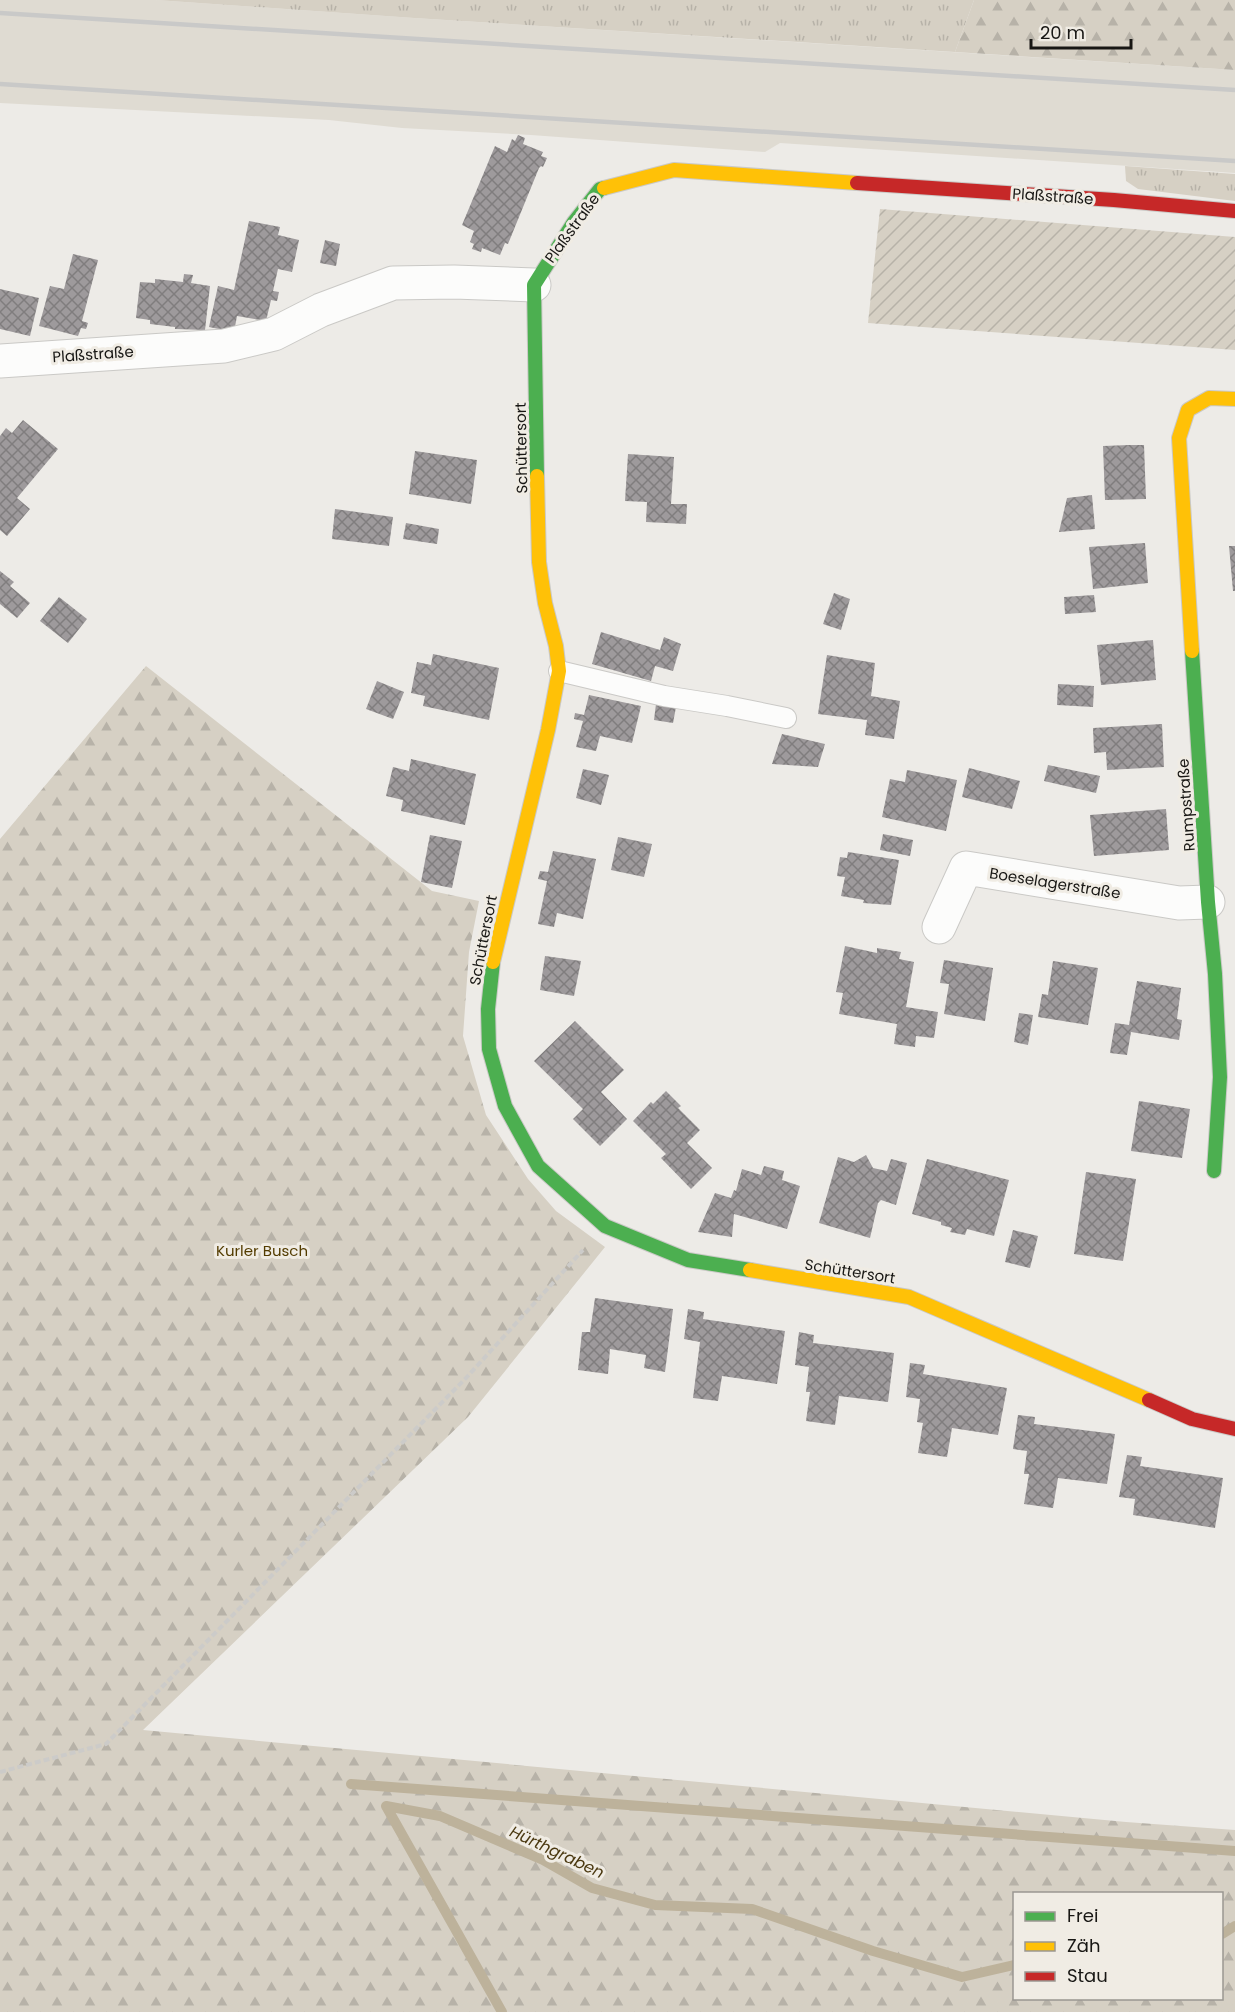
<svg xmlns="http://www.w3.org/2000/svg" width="1235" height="2012" viewBox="0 0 1235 2012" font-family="Poppins,sans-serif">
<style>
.built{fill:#dfdbd2}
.grass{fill:url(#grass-tufts)}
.forest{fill:url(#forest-firs);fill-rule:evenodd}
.garden{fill:url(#garden-furrows)}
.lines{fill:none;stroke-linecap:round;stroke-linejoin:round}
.stream{stroke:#bdb29b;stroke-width:10}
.building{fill:url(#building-cross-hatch)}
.lane-casing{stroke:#cac9c6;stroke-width:22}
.street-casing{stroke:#cac9c6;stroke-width:35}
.fast-casing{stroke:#cac9c6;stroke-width:16}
.slow-casing{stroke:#cac9c6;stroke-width:16}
.jam-casing{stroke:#cac9c6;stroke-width:16}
.path{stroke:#cccbc9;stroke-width:4;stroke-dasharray:6 3;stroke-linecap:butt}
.lane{stroke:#fcfcfb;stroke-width:20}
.street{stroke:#fcfcfb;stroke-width:33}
.fast{stroke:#4caf50;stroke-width:14}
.slow{stroke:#ffc107;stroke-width:14}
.jam{stroke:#c62828;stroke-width:14}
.rail{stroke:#c9c9c8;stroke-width:4.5}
.labels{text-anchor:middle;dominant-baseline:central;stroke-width:6;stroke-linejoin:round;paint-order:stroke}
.street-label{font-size:15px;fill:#181714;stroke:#f0ece4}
.park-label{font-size:15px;fill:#533c00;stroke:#f0ece4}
.water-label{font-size:16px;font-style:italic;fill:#4b3911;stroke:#f0ece4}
</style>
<defs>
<pattern id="grass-tufts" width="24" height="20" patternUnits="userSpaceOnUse" patternTransform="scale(1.5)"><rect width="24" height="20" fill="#d6d0c4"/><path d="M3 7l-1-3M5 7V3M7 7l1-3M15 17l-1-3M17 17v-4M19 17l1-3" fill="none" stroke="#b7b2a8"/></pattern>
<pattern id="forest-firs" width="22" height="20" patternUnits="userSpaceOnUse" patternTransform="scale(1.5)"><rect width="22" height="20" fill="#d6d0c4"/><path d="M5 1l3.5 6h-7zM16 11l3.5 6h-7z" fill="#b7b2a8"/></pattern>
<pattern id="garden-furrows" width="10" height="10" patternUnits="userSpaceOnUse" patternTransform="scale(1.5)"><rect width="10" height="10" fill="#d6d0c4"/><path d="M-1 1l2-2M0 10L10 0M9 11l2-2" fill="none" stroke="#b7b2a8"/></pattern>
<pattern id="building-cross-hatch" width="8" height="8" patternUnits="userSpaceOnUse" patternTransform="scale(1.5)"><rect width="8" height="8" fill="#9e9a9c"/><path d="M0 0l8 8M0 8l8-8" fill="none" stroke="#807d7e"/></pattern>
</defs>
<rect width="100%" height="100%" fill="#edebe7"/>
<!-- built -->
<path class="built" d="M0,0H156L414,18L1235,70V173L780,143L765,152L531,135L402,128L329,120L0,103Z"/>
<!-- grass -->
<g class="grass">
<path d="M156,0H974L955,52L414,18Z"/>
<path d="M1125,166L1235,174V201L1138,189L1126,181Z"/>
</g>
<!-- forest -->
<g class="forest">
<path d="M974,0H1235V70L955,52Z"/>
<path d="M146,666L432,891L479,901L469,952L463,1036L486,1115L528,1179L556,1211L605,1247L468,1417L143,1730L1126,1822L1235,1830V2012H0V839ZM1014,1894H1222V1998H1014Z"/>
</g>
<!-- garden -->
<path class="garden" d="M880,209L1235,237V350L868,323Z"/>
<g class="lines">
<!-- stream -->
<g class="stream">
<path d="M351,1784L1235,1851"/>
<path d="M1222,1934L1235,1926"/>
<path d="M502,2012L386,1806L440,1816L543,1860L592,1888L655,1905L752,1909L873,1951L962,1977L1014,1965"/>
</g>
</g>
<!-- building -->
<g class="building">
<path d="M518,135L525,138L523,144L543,152L541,156L547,158L543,167L541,166L539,168L508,244L505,243L500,255L482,248L481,252L472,249L474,244L470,242L474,231L462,225L495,146L507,152L512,139L515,141Z"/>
<path d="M249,221L280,227L278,235L299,240L292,272L278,269L273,291L279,292L277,301L271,300L266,321L237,316L234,332L209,327L218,286L234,290Z"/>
<path d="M325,240L340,244L336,266L320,263Z"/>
<path d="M73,254L98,260L82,321L88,323L86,329L81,328L78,336L39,326L50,286L64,289Z"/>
<path d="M184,274L193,275L191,283L210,286L205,330L175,329V327L150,324V320L136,318L140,282L155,283V279L183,282Z"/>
<path d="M0,289L39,298L30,336L0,329Z"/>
<path d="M23,420L58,449L17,498L30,509L7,536L0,530V436L6,428L12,433Z"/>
<path d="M1129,445H1144L1146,499L1105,500L1103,446Z"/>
<path d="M415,451L477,460L471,504L409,494Z"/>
<path d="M628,454L674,457L671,504H687L686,524L646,522L647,502L625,501Z"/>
<path d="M1092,495L1095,529L1059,532L1067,498Z"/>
<path d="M335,509L393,517L389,546L332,539Z"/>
<path d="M406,523L439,529L437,544L403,539Z"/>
<path d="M1145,543L1148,583L1093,589L1089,547Z"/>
<path d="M1229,546H1235V591H1233Z"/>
<path d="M0,571L14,582L10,586L30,603L17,618L0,604Z"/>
<path d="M834,593L850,599L841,630L823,624Z"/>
<path d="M1094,595L1096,612L1065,614L1064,597Z"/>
<path d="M59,597L87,619L68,643L40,621Z"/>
<path d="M601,632L660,650L664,637L681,644L673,671L655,666L651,681L592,664Z"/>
<path d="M1153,640L1156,680L1101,685L1097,645Z"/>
<path d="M433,654L499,668L489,720L423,706L425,696L411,693L417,662L431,665Z"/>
<path d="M827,655L875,663L871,696L900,701L894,739L865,735L867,720L818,714Z"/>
<path d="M377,681L404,692L393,719L366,709Z"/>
<path d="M1058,684L1094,686L1093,707L1057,705Z"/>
<path d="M589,695L641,706L632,743L600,736L596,751L576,747L583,721L574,719L575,713L584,715Z"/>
<path d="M656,704L676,707L673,723L654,720Z"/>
<path d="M1162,724L1164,767L1107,770L1106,752L1094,753L1093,728Z"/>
<path d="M782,734L825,744L818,767L772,764Z"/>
<path d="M411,759L476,774L465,825L401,811L403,800L386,796L393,767L409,771Z"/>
<path d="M1048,765L1100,776L1096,793L1044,781Z"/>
<path d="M969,768L1020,781L1012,809L962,797Z"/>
<path d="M583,769L609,775L601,805L576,798Z"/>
<path d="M907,770L957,780L946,831L882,817L890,779L905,782Z"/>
<path d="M1166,809L1169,850L1094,856L1090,815Z"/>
<path d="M883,834L913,840L910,856L880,850Z"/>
<path d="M430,835L462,841L452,888L421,882Z"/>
<path d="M618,837L652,844L644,877L611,870Z"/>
<path d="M553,851L596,859L583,919L557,913L554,927L538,924L547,881L538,879L540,871L548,872Z"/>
<path d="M848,852L899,860L891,905L863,903L864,900L841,896L845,877L837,876L840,857L847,858Z"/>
<path d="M845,946L877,953V948L901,952L899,959L914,962L906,1007L938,1012L934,1038L916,1036L915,1047L894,1044L897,1024L839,1014L843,993L836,992Z"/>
<path d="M545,956L581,961L574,996L540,990Z"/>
<path d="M944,960L993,968L985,1021L944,1014L949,984L940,983Z"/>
<path d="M1053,961L1098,968L1088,1025L1038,1017L1042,994L1048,995Z"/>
<path d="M1137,981L1181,988L1177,1019L1182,1020L1179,1040L1131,1032L1127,1055L1110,1053L1115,1023L1129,1025Z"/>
<path d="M1019,1013L1033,1015L1028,1045L1014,1042Z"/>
<path d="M575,1021L624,1070L601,1092L627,1119L600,1146L573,1119L583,1109L534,1061Z"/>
<path d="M666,1091L681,1106L678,1108L700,1130L687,1143L712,1168L691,1189L661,1158L666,1154L633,1121L651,1102L653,1104Z"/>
<path d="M1139,1101L1190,1109L1182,1158L1131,1151Z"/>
<path d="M866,1155L873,1168L887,1171L891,1159L907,1163L896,1205L881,1200L878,1203L870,1238L819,1223L838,1157L854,1162Z"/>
<path d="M927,1159L1009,1180L994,1236L967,1229L965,1235L950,1232L952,1228L941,1225V1222L912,1214Z"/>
<path d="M764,1166L784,1171L782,1180L800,1186L787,1229L734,1214L732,1237L698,1232L715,1193L731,1198L734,1190L736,1191L742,1169L761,1175Z"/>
<path d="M1086,1172L1136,1179L1123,1261L1074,1254Z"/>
<path d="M1013,1230L1038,1236L1030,1268L1005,1262Z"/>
<path d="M595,1298L673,1309L665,1372L644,1368L646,1355L610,1349L608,1374L578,1370L582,1332H590Z"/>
<path d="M688,1309L704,1312L703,1319L785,1331L777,1384L722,1376L718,1401L693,1398L700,1342L684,1339Z"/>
<path d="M799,1332L814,1335L813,1343L894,1353L888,1402L839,1396L835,1425L806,1421L810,1392H806L809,1367L795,1365Z"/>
<path d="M910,1363L925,1365L923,1374L1007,1388L998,1435L952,1428L947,1457L918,1453L923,1423L917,1422L920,1399L906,1397Z"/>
<path d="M1018,1415L1035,1417L1034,1424L1115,1434L1107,1484L1058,1478L1053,1508L1024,1504L1029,1474H1024L1027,1451L1013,1449Z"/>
<path d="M1127,1455L1142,1457L1140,1466L1223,1478L1215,1528L1133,1515L1135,1499L1119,1497Z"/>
</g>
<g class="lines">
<defs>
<path id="lane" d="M559,671L664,696L727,706L786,718"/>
<g id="street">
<path d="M0,361L224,346L274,334L321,310L393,283L454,282L534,285"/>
<path d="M939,927L966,868L1179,903L1208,902"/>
</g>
<g id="fast">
<path d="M537,476L534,285L574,222L600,189L604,188"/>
<path d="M1192,651L1208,902L1215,974L1220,1077L1214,1171"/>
<path d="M493,962L488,1009L489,1049L505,1106L538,1166L605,1226L688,1260L750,1270"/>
</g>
<g id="slow">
<path d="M604,188L674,170L857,183"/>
<path d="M1192,651L1179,438L1188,410L1209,398L1235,399"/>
<path d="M493,962L548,730L559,671L556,646L545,603L539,562L537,476"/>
<path d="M750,1270L909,1297L1149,1400"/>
</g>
<g id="jam">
<path d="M857,183L1114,200L1235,211"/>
<path d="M1149,1400L1192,1419L1235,1429"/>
</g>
</defs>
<!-- lane casing -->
<use href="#lane" class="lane-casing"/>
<!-- street casing -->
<use href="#street" class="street-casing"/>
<!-- fast casing -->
<use href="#fast" class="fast-casing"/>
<!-- slow casing -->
<use href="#slow" class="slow-casing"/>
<!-- jam casing -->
<use href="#jam" class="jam-casing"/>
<!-- path -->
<path class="path" d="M0,1772L106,1744L466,1378L583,1250"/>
<!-- lane -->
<use href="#lane" class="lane"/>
<!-- street -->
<use href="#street" class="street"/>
<!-- fast -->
<use href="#fast" class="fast"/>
<!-- slow -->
<use href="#slow" class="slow"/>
<!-- jam -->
<use href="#jam" class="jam"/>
<!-- rail -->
<g class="rail">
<path d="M0,13L1235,90"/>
<path d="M0,84L1235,161"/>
</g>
</g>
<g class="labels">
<!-- street labels -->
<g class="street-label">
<text transform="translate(1053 196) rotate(4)">Plaßstraße</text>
<text transform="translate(572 228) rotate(-54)">Plaßstraße</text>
<text transform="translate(93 354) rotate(-4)">Plaßstraße</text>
<text transform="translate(521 448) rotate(-91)">Schüttersort</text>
<text transform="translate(1186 805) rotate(-94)">Rumpstraße</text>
<text transform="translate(1055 883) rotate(9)">Boeselagerstraße</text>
<text transform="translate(483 940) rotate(-79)">Schüttersort</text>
<text transform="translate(850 1271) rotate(9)">Schüttersort</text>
</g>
<!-- park labels -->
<g class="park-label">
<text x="262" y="1250">Kurler Busch</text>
</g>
<!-- water labels -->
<g class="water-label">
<text transform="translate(557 1852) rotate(25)">Hürthgraben</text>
</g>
</g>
<!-- legend -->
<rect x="1013" y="1892" width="210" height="108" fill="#f0ece4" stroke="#9a9791" stroke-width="1.5"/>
<rect x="1025" y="1912" width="30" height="9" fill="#4caf50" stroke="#9a9791" stroke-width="1.5"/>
<text x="1067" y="1922" font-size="18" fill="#181714">Frei</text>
<rect x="1025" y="1942" width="30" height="9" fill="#ffc107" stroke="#9a9791" stroke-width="1.5"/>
<text x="1067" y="1952" font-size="18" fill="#181714">Zäh</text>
<rect x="1025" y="1972" width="30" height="9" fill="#c62828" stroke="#9a9791" stroke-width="1.5"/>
<text x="1067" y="1982" font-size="18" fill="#181714">Stau</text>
<!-- scale -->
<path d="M1031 39v9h100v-9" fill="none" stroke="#181714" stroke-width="3"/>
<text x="1040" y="39" font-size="18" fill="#181714" stroke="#f0ece4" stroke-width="4.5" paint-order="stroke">20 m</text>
</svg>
